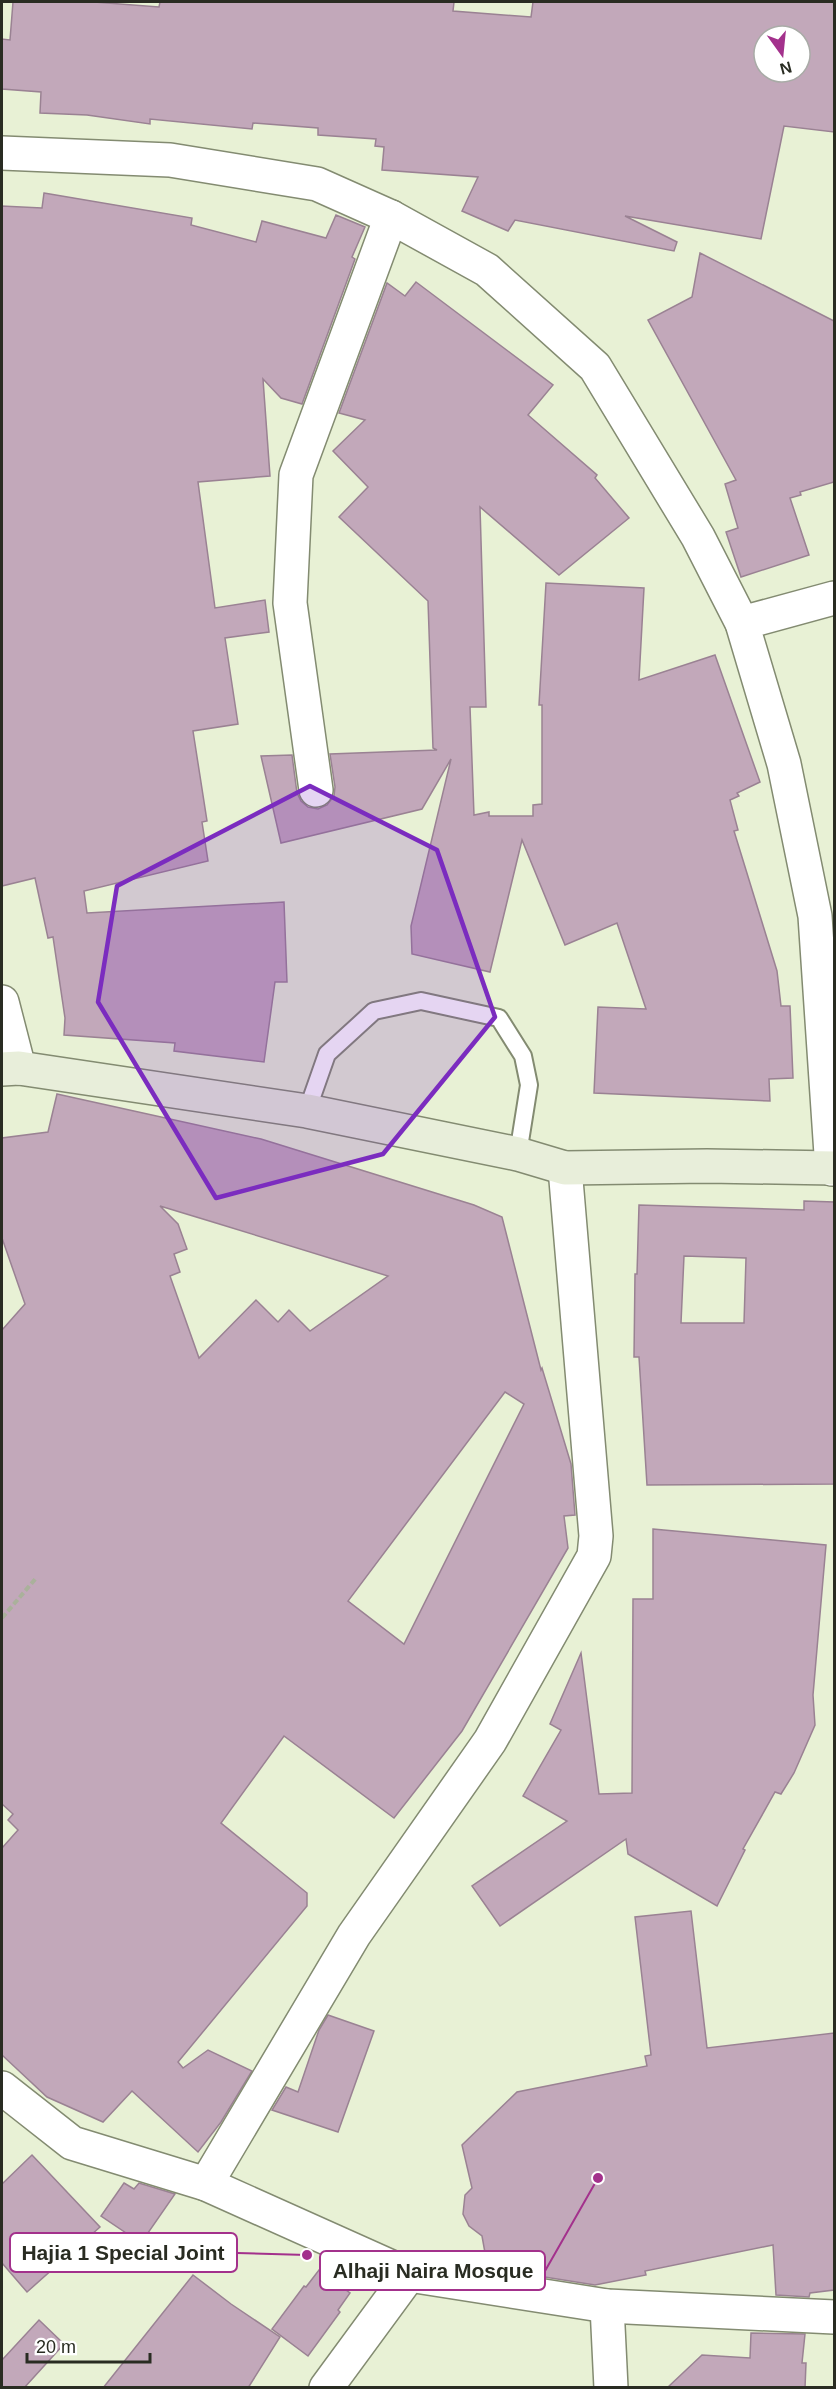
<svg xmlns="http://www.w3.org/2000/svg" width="836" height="2389" viewBox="0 0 836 2389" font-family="Helvetica,sans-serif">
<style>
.building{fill:#c2a8ba;stroke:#9a8293;stroke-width:1.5;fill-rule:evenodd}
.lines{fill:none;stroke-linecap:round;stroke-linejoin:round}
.lane-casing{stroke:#838b71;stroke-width:20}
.street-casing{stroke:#838b71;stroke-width:36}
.secondary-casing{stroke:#838b71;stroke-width:36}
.path{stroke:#aab19b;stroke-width:4;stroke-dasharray:6 3;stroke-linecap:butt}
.lane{stroke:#fff;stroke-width:16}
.street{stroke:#fff;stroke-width:33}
.secondary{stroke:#e8eeda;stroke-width:33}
.marked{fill:#7b2cbf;fill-opacity:0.2;stroke:#7b2cbf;stroke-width:4.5;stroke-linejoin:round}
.leader{fill:none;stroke:#a3318c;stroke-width:2}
.callout-dot{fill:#a3318c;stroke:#fff;stroke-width:2}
.callout{fill:#fff;stroke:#a3318c;stroke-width:2}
.callout-label{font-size:21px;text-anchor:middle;font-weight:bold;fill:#292c22}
</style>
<rect width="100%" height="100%" fill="#e8f1d5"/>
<!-- building -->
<g class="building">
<path d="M13,2H94L159,7L160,2H454L453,11L531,17L533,2H834V132L784,126L761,239L625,216L677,242L674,251L515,220L508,231L462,211L478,177L382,170L384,147L375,146L376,139L318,135V128L253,123L252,129L150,119V124L87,115L40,113L41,92L2,89V39L10,40ZM764,36H800V72H764Z"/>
<path d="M44,193L192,218L191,225L256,242L262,221L326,238L336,215L365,227L352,257L355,259L302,404L281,398L263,379L270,476L198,482L215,608L265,600L269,632L225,638L238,724L193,731L207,821L202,822L208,861L84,891L87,913L284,902L287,982H275L264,1062L174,1051L175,1043L64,1035L65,1018L53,937L48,938L35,878L2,886V206L42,208Z"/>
<path d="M700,253L834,321V482L800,492L801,495L790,498L809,555L741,577L726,532L738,528L725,484L736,480L648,320L692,297Z"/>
<path d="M416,282L553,385L528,415L597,475L595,478L629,518L559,575L480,507L486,707H470L474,815L489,812V816H533V805L542,804V705H539L546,583L644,588L639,680L715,655L760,782L737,793L739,796L730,800L738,830L734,831L777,971L781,1006H790L793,1078L769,1079L770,1101L594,1093L598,1007L646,1009L617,923L565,945L522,840L490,972L412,954L411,926L451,759L422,809L281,843L261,756L292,755L297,793L301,801L308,807L318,809L327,805L334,796L335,787L330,754L437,750L433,748L428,601L339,517L368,487L333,451L365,420L339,413L387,283L405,296Z"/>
<path d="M57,1094L261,1139L474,1205L502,1217L541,1370L542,1368L571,1464L575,1515L564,1516L568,1548L462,1731L394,1818L284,1736L221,1823L307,1893V1906L178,2062L183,2068L208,2050L252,2071L221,2122L198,2152L132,2091L103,2122L47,2097L2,2055V1848L18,1830L8,1820L13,1814L2,1804V1330L25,1304L2,1238V1138L48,1132ZM160,1206L216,1223L388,1276L310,1331L289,1310L278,1322L256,1300L199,1358L170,1276L180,1272L174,1254L187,1249L178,1224ZM505,1392L524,1404L404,1644L348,1601Z"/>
<path d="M804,1201L834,1202V1484L647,1485L639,1357H634L635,1274H637L639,1205L804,1210ZM684,1256L746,1258L744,1323H681Z"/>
<path d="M653,1529L826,1545L813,1695L815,1725L794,1773L781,1794L775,1792L743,1849L745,1850L717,1906L628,1854L626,1839L500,1926L472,1886L567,1821L523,1796L561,1730L550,1724L581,1653L599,1794L632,1793L633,1599H653Z"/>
<path d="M691,1911L707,2048L834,2033V2290L810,2293L809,2297L776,2295L773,2245L645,2271L646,2275L595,2285L532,2275L487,2264L482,2236L469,2226L463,2214L465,2195L472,2188L462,2145L517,2092L647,2066L645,2056L651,2055L635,1917Z"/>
<path d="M328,2015L374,2031L338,2132L272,2110L286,2087L298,2092L319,2030Z"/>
<path d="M32,2155L100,2227L27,2292L2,2263V2184Z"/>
<path d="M124,2183L134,2189L139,2183L175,2194L141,2243L101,2216Z"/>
<path d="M319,2270L350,2293L338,2310L340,2312L308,2356L272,2329L304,2286L306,2287Z"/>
<path d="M193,2275L231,2304L280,2337L248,2388H103Z"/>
<path d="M39,2320L64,2344L24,2388H2V2360Z"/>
<path d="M751,2333L805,2334L802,2363H806L805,2388H667L702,2355L750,2358Z"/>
</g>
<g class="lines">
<defs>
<path id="lane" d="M307,1111L327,1054L374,1011L421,1001L499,1018L523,1056L529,1085L518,1154"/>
<g id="street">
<path d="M2,153L170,160L317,184L391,217L487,270L595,367L698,537L742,623L784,764L815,916L832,1169"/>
<path d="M742,623L834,598"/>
<path d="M316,790L290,603L296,475L391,217"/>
<path d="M2,1002L19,1068"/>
<path d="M2,2088L72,2143L206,2184L409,2275L607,2306L834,2317"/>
<path d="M206,2184L354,1935L490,1741L594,1556L596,1536L565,1168"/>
<path d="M607,2306L611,2388"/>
<path d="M326,2388L409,2275"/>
</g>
<path id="secondary" d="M2,1069L19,1068L307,1111L518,1154L565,1168L707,1166L834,1168"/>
</defs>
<!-- lane casing -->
<use href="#lane" class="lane-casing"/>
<!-- street casing -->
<use href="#street" class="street-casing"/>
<!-- secondary casing -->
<use href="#secondary" class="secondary-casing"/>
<!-- path -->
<path class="path" d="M2,1618L37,1577"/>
<!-- lane -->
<use href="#lane" class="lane"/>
<!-- street -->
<use href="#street" class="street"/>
<!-- secondary -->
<use href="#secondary" class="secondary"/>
</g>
<!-- marked area -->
<path class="marked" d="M310,786L437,850L495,1017L383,1154L216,1198L98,1002L117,886Z"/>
<!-- callouts -->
<path class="leader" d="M307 2255L237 2253M598 2178L545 2271"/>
<g class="callout-dot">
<circle cx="307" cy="2255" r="6"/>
<circle cx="598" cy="2178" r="6"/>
</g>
<g class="callout">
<rect x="10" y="2233" width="227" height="39" rx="6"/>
<rect x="320" y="2251" width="225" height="39" rx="6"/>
</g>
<g class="callout-label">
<text x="123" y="2260">Hajia 1 Special Joint</text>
<text x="433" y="2278">Alhaji Naira Mosque</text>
</g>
<!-- border -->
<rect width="836" height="2389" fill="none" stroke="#292c22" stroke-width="6"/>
<!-- north arrow -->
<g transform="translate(782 54) rotate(165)"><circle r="28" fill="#ffffff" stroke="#a9aba7" stroke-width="1.5"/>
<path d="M0-4.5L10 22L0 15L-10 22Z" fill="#a3318c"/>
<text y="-9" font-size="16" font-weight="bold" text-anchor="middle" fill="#292c22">N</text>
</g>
<!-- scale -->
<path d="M27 2353v9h123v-9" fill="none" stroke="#292c22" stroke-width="3"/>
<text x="36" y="2353" font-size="18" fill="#292c22" stroke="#ffffff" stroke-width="4.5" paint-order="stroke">20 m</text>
</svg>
